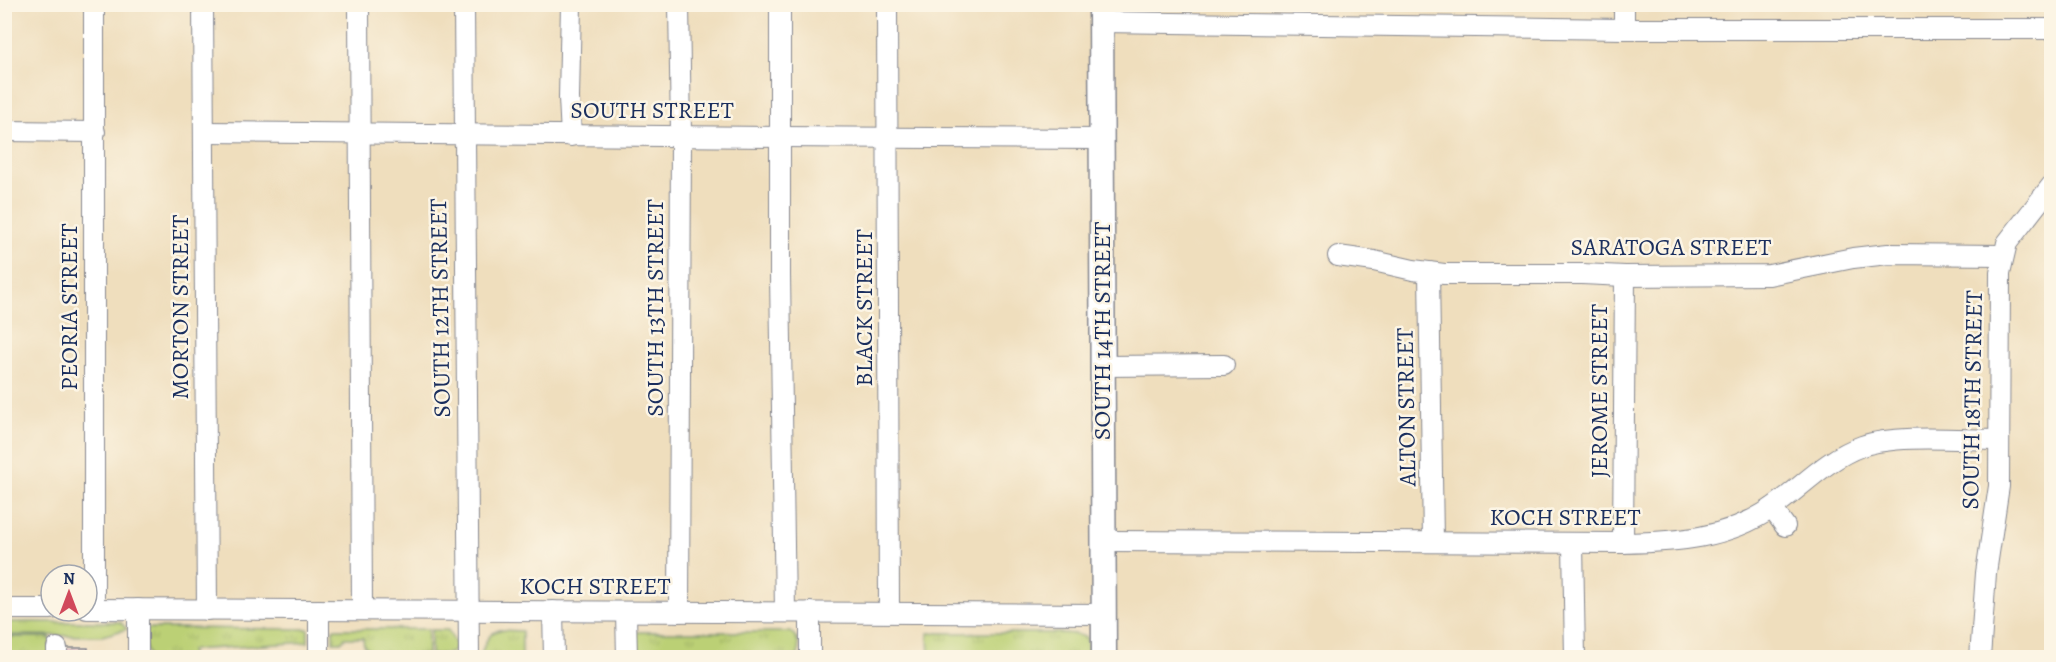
<svg xmlns="http://www.w3.org/2000/svg" width="2056" height="662" viewBox="0 0 2056 662" font-family="Alegreya,serif">
<style>
.grass{fill:url(#grass-tufts);stroke:#6b8069;stroke-width:1.5}
.building{fill:url(#building-cross-hatch)}
.lines{fill:none;stroke-linecap:round;stroke-linejoin:round}
.minor-casing{stroke:#85868e;stroke-width:22}
.major-casing{stroke:#85868e;stroke-width:27}
.minor{stroke:#fff;stroke-width:20}
.major{stroke:#fff;stroke-width:24}
.labels{text-anchor:middle;dominant-baseline:central;stroke-width:5;stroke-linejoin:round;paint-order:stroke}
.street-label{font-size:24px;fill:#1b2f5e;stroke:#fcf5e5}
</style>
<defs>
<pattern id="grass-tufts" width="24" height="20" patternUnits="userSpaceOnUse" patternTransform="scale(1.5)"><rect width="24" height="20" fill="#bbd074"/><path d="M3 7l-1-3M5 7V3M7 7l1-3M15 17l-1-3M17 17v-4M19 17l1-3" fill="none" stroke="#a0b367"/></pattern>
<pattern id="building-cross-hatch" width="8" height="8" patternUnits="userSpaceOnUse" patternTransform="scale(1.5)"><rect width="8" height="8" fill="#d9a5cf"/><path d="M0 0l8 8M0 8l8-8" fill="none" stroke="#af87ab"/></pattern>
</defs>
<rect width="100%" height="100%" fill="#fcf5e5"/>
<filter id="ink" filterUnits="userSpaceOnUse"><feTurbulence type="fractalNoise" baseFrequency=".0167" numOctaves="2"/><feDisplacementMap in="SourceGraphic" scale="12" xChannelSelector="R" yChannelSelector="G"/><feConvolveMatrix kernelMatrix="1 2 1 2 8 2 1 2 1" color-interpolation-filters="sRGB"/></filter>
<filter id="wash" filterUnits="userSpaceOnUse"><feTurbulence type="fractalNoise" baseFrequency=".008" numOctaves="4" result="noise"/><feDisplacementMap in="SourceGraphic" scale="24" xChannelSelector="R" yChannelSelector="G"/><feGaussianBlur stdDeviation="1.35" result="paint"/><feColorMatrix in="noise" values="0 0 0 0 0 0 0 0 0 0 0 0 0 0 0 0 0 1.4 0 .05"/><feComposite in="paint" operator="in"/></filter>
<g filter="url(#wash)">
<rect width="100%" height="100%" fill="#efdebd"/>
<!-- grass -->
<g class="grass">
<path d="M5,622H120L127,629L102,636L5,635Z"/>
<path d="M148,628L308,629V642L191,650V657L151,658C143,650 144,637 148,628Z"/>
<path d="M333,629H428V655H376L364,646L363,638H345L341,642H333Z"/>
<path d="M431,630H448L456,645L452,653L431,655Z"/>
<path d="M499,630L522,631V657H481C483,646 487,634 499,630Z"/>
<path d="M635,632H791C800,639 799,647 798,657H635Z"/>
<path d="M1061,633L1076,634L1087,638L1088,657H929L928,633Z"/>
<path d="M5,637H50V657L5,658Z"/>
</g>
<g id="blocks">
<!-- building -->
<rect class="building" x="64" y="648" width="24" height="10"/>
</g>
</g>
<g filter="url(#ink)">
<use href="#blocks" fill-opacity="0" stroke="#85868e" stroke-width="1.5"/>
<g class="lines">
<defs>
<g id="minor">
<path d="M94,4V609"/>
<path d="M203,4L207,610"/>
<path d="M359,4C360,206 361,408 362,610"/>
<path d="M464,4L469,658"/>
<path d="M571,4L569,98L571,136"/>
<path d="M780,4V275L785,612"/>
<path d="M887,4L889,612"/>
<path d="M1101,22L1624,29H2052"/>
<path d="M1624,29V4"/>
<path d="M4,131L95,132"/>
<path d="M204,132C503,137 802,137 1101,139"/>
<path d="M1338,256L1374,261L1413,270L1444,274H1582L1625,276L1769,275L1853,258L1888,254L2003,255"/>
<path d="M1429,272L1433,542"/>
<path d="M1103,366L1224,365"/>
<path d="M1772,508L1785,526"/>
<path d="M1104,541L1623,543C1676,542 1727,539 1772,508C1802,487 1826,459 1862,446C1897,434 1960,440 1998,440"/>
<path d="M1573,543L1575,658"/>
<path d="M1623,543L1625,276"/>
<path d="M4,609H51"/>
<path d="M87,609L1103,614"/>
<path d="M138,609V658"/>
<path d="M319,610V658"/>
<path d="M553,611L554,658"/>
<path d="M626,612L627,658"/>
<path d="M679,612L681,135L679,4"/>
<path d="M810,612V658"/>
<path d="M57,648V658"/>
<path d="M1980,658L1986,573L1999,486L2000,273L2007,243L2052,185"/>
</g>
<path id="major" d="M1101,4L1104,658"/>
</defs>
<!-- minor casing -->
<use href="#minor" class="minor-casing"/>
<!-- major casing -->
<use href="#major" class="major-casing"/>
<!-- minor -->
<use href="#minor" class="minor"/>
<!-- major -->
<use href="#major" class="major"/>
</g>
</g>
<g class="labels">
<!-- street labels -->
<g class="street-label">
<text x="652" y="110">SOUTH STREET</text>
<text x="1671" y="247">SARATOGA STREET</text>
<text transform="translate(69 307) rotate(-90)">PEORIA STREET</text>
<text transform="translate(180 307) rotate(-90)">MORTON STREET</text>
<text transform="translate(440 308) rotate(-91)">SOUTH 12TH STREET</text>
<text transform="translate(655 308) rotate(-90)">SOUTH 13TH STREET</text>
<text transform="translate(864 308) rotate(-90)">BLACK STREET</text>
<text transform="translate(1102 331) rotate(-90)">SOUTH 14TH STREET</text>
<text transform="translate(1599 391) rotate(-90)">JEROME STREET</text>
<text transform="translate(1972 400) rotate(-89)">SOUTH 18TH STREET</text>
<text transform="translate(1406 407) rotate(-91)">ALTON STREET</text>
<text x="1565" y="517">KOCH STREET</text>
<text x="595" y="586">KOCH STREET</text>
</g>
</g>
<!-- margin -->
<rect width="2056" height="662" fill="none" stroke="#fcf5e5" stroke-width="24"/>
<!-- north arrow -->
<g transform="translate(69 593)"><circle r="28" fill="#fcf5e5" stroke="#a2a6af" stroke-width="1.5"/>
<path d="M0-4.5L10 22L0 15L-10 22Z" fill="#d1495b"/>
<text y="-9" font-size="16" font-weight="bold" text-anchor="middle" fill="#1b2f5e">N</text>
</g>
</svg>
